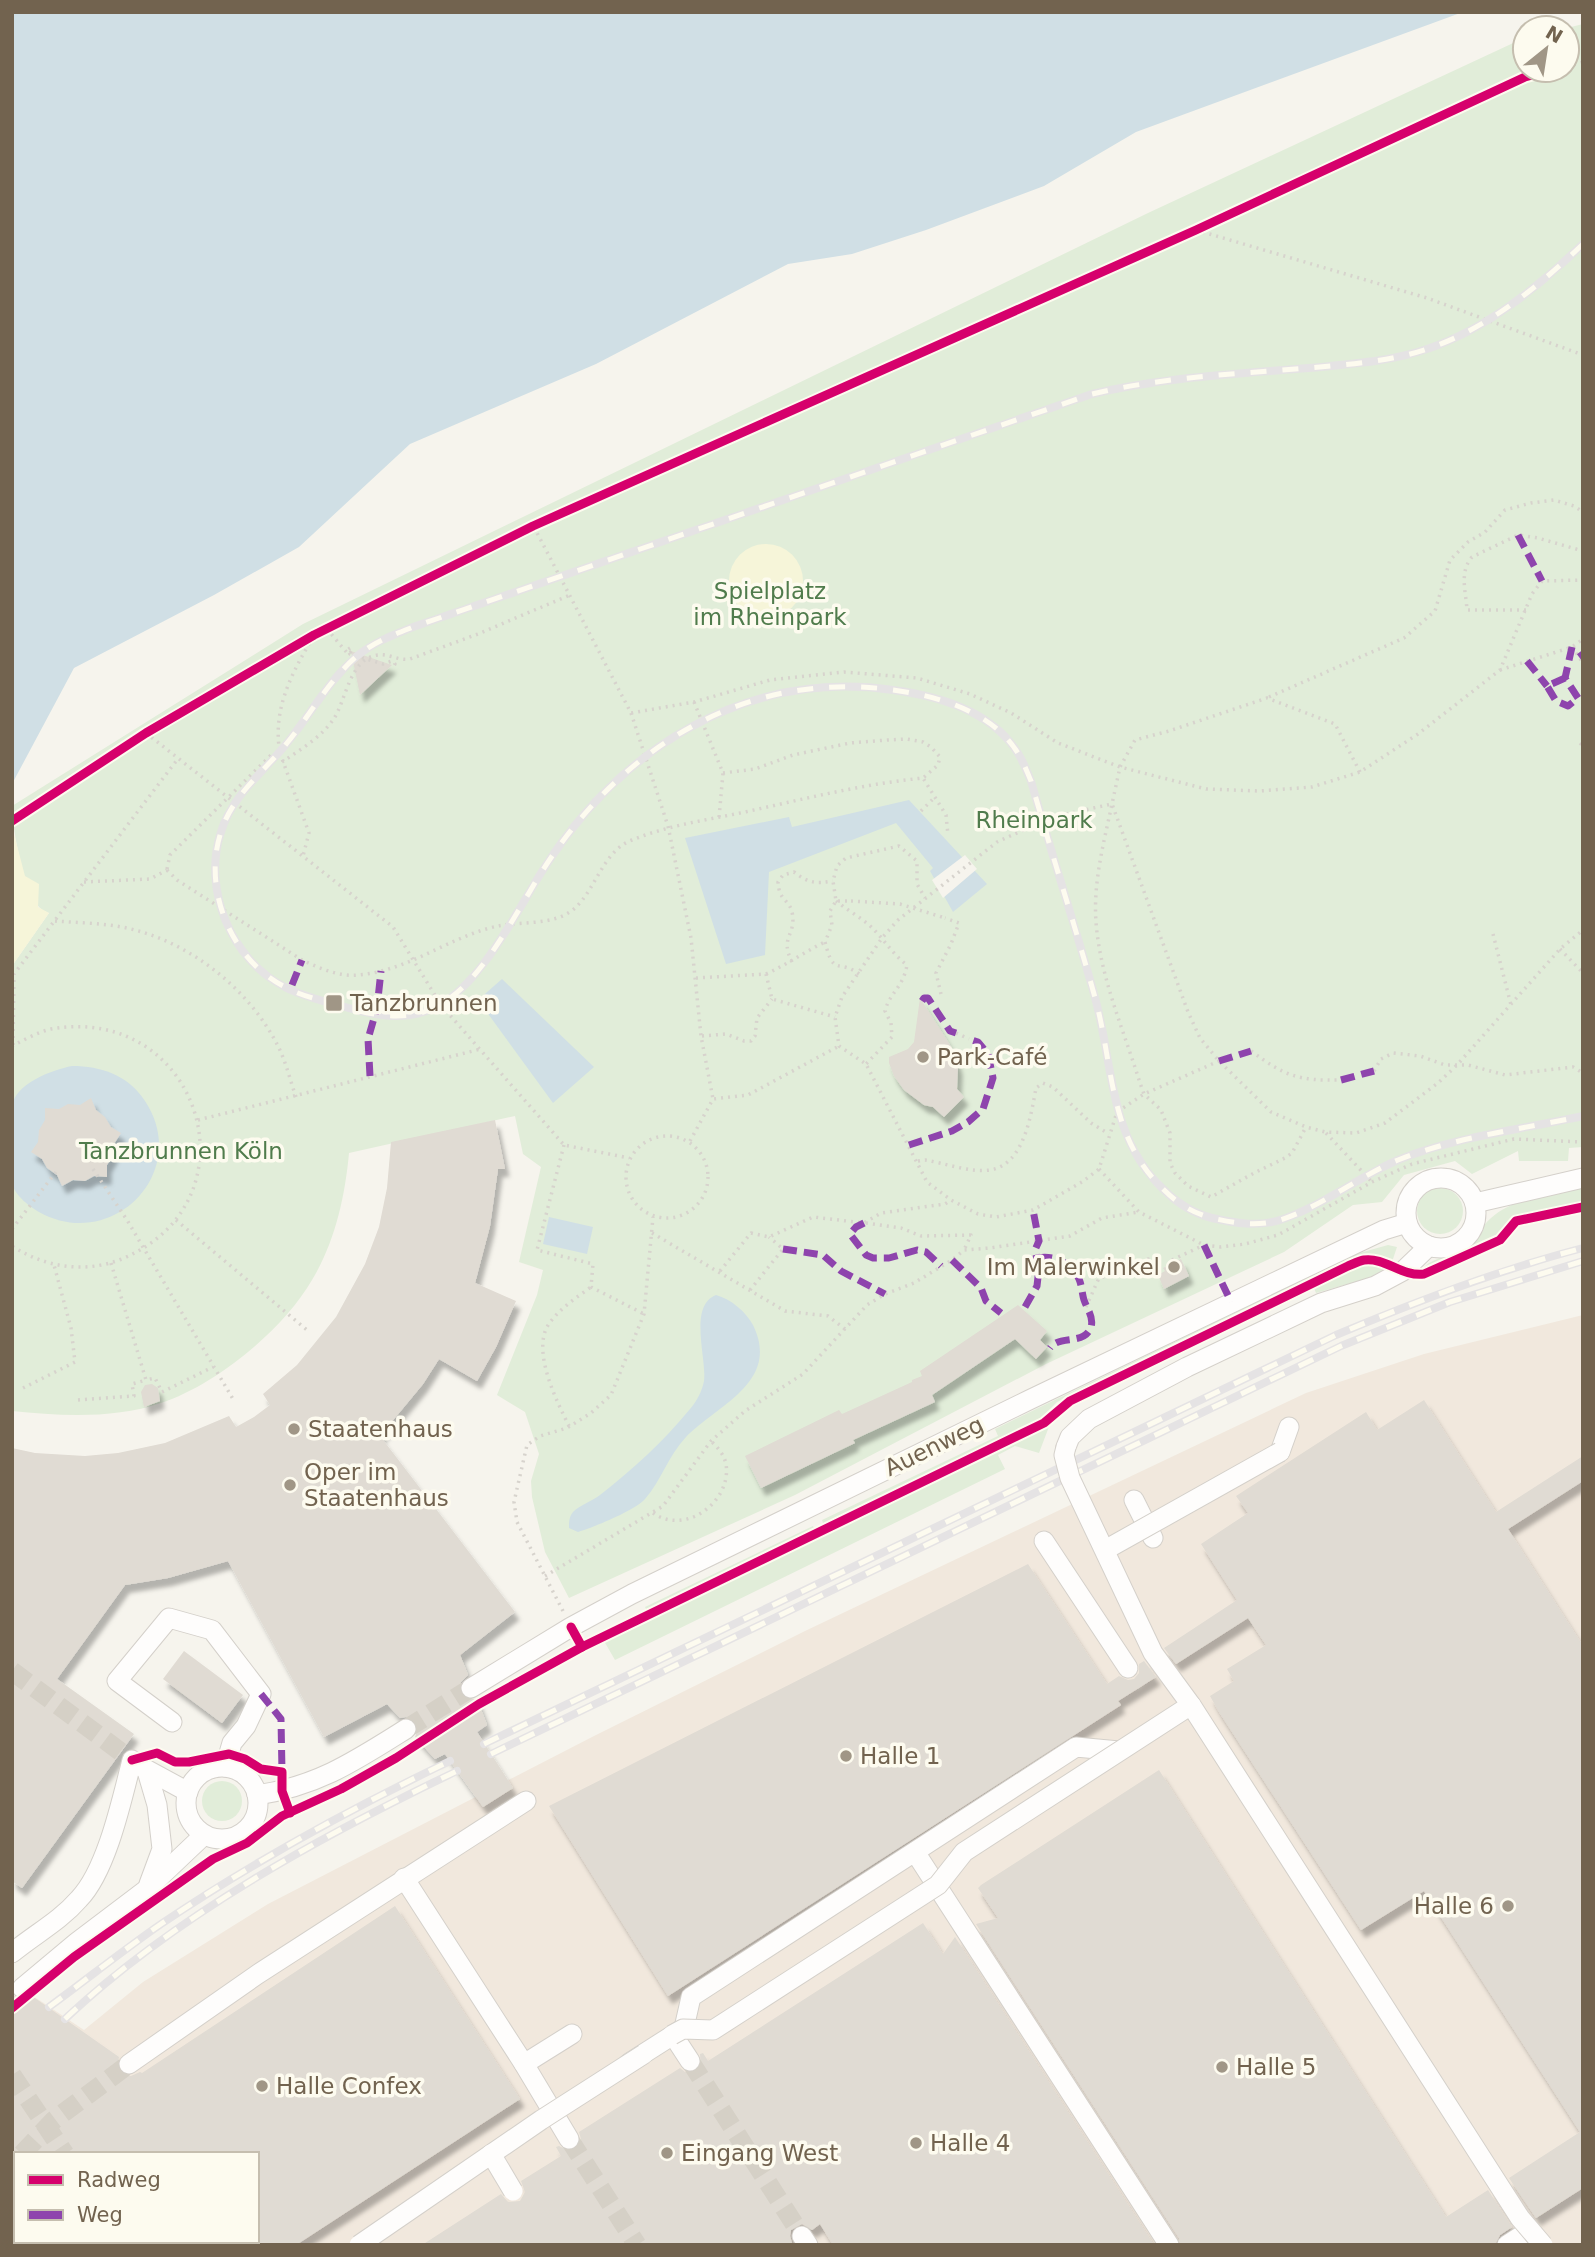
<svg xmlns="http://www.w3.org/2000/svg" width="1595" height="2257" viewBox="0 0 1595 2257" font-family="'DejaVu Sans',sans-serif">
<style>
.commercial{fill:#f1e8dd;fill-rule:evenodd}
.green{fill:#e1edd9}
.sand{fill:#f6f5d9}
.water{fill:#d0dfe5}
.pier{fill:#f6f4ed}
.building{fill:#e0dbd3;filter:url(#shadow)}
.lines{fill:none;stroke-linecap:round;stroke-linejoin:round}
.minor-tunnel{stroke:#d5d0c6;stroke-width:19;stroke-dasharray:19 10;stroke-linecap:butt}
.minor-casing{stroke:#d4d0ca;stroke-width:21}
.path{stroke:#d7d3cd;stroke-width:3.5;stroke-dasharray:2 5;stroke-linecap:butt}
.minor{stroke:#fefdfc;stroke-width:19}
.rail-casing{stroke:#e5e3e4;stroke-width:8}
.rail{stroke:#fdfbef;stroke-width:5;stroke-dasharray:16;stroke-linecap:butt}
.minor-bridge-casing{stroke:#d4d0ca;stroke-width:21;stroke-linecap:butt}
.path-bridge{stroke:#d7d3cd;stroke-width:3.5;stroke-dasharray:2 5;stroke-linecap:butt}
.minor-bridge{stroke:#fefdfc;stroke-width:19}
.quiet{stroke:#8e44ad;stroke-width:7;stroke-dasharray:14 7;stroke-linecap:butt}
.cycleway-casing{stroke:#fdfbef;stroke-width:13}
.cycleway{stroke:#d6006c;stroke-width:9}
.poi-dot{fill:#a09686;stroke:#fdfbef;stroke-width:2.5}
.labels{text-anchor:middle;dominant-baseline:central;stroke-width:7;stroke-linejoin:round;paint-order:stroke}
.park-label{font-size:23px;fill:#507c4c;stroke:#fdfbef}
.poi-label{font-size:23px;fill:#72634f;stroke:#fdfbef;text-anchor:start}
.street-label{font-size:23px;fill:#72634f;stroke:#fdfbef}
</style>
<defs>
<filter id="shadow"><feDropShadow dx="4.5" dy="8" stdDeviation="2" flood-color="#0004"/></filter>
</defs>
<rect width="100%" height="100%" fill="#f6f4ed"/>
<!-- commercial -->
<path class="commercial" d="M1583,1315V2245H12V1982L84,2030L143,1982L268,1904L594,1736L805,1631L1306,1393L1424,1354ZM16,2154H257V2241H16Z"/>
<!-- green -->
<g class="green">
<path d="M1583,24V1147L1569,1148L1568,1161H1519L1518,1151L1472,1174L1455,1161L1404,1175L1382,1202L1353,1205L1284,1252L1046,1364L795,1495L569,1598L545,1552L532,1497L531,1481L539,1454L525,1412L497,1395L537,1295L543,1270L519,1262L541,1167L523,1154L515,1116L349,1153C345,1197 335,1242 312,1280C283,1330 216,1385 161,1403C115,1419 60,1416 12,1411V966L49,913C46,912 42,910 40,908C24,893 12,828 12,806L303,624L1148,213L1524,38L1525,70H1567V28Z"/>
<path d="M1583,1188V1203L1519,1216L1509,1221L1492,1242L1425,1269L1424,1267C1436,1256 1454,1256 1467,1247C1478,1239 1481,1226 1491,1218C1514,1197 1553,1194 1583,1188Z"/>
<circle cx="1440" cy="1211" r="23"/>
<path d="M1388,1245L1397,1247L1392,1262C1379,1257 1367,1255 1353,1259L1057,1402L1038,1421L824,1526L822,1520L998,1436L995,1429L1356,1254Z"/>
<path d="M1368,1265L1385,1269L1369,1278L1316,1293L1314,1288L1359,1266Z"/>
<path d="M1050,1424L1039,1453L1015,1446L998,1455L1005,1469L615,1660L604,1641Z"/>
<path d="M813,1526L815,1530L647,1611L645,1607Z"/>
<circle cx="222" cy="1801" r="20"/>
</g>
<!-- sand -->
<g class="sand">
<circle cx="766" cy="581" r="37"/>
<path d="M14,834L25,876L39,884L38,907L49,913L12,966Z"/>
</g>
<!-- water -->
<g class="water">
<path d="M12,12H1463L1136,132L1044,186L926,230L852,254L788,264L596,364L410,444L299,547L214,595L74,668L12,784Z"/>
<path d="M909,800L987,884L953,912L930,871L933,868L896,823L769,872L765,955L726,964L685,838L789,817L792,827Z"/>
<path d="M502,979L594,1067L553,1103L478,1000Z"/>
<path d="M72,1066C101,1066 128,1075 145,1101C192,1172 112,1253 39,1212C30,1207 16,1196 13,1186C9,1176 12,1160 12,1149C12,1135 10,1119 12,1106C16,1083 52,1070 72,1066Z"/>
<path d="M549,1217L593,1227L587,1254L543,1244Z"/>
<path d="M716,1295C731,1299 746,1312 753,1325C781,1382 717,1405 686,1437C668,1456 661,1481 645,1499C634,1511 594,1527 578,1532L569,1528C569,1522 569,1517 573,1512C580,1505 592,1501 600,1495C632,1470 664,1441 690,1409C697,1401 702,1391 704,1381C707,1359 688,1306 716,1295Z"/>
</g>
<!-- pier -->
<path class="pier" d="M965,855L977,869L943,898L932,880Z"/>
<!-- building -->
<g class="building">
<path d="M351,651L392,665L360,695Z"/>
<path d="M920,998L952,1048L958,1067L957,1089L964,1097L944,1117L933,1107L924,1105L904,1090L894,1076L889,1063V1057L908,1049L914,1042Z"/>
<path d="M91,1098L96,1110L105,1117L111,1127L121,1133L114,1144L113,1155L107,1165V1177L94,1176L85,1181L73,1180L62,1186L57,1175L47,1168L42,1159L31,1152L38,1142L39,1130L45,1120V1108L59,1109L68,1104L80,1105Z"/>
<path d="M495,1120L505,1169H498L490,1226L475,1283L516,1301L496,1347L477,1381L439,1359L423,1384L380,1436L515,1612L460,1655L468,1675L461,1682L459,1688L465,1698L477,1699L487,1725L477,1732L513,1788L483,1807L445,1754L435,1759L415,1737L418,1729L416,1722L406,1717L400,1718L387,1704L324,1737L228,1561L168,1578L125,1585L57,1679L134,1734L22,1888L12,1881V1448L35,1453L85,1456L118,1453L165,1443L229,1416L236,1427L254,1417L270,1405L263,1394L297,1365L336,1317L365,1264L379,1227L387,1188L391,1142Z"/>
<path d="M1181,1259L1189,1276L1164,1289L1158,1275L1165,1271L1163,1268Z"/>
<path d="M1018,1305L1047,1331L1040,1340L1047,1347L1036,1359L1015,1339L932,1395L935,1402L853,1440L855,1443L761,1488L745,1456L839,1410L842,1414L912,1382V1380L922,1376L920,1371Z"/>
<path d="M152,1384L158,1388L160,1401L144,1407L141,1392L145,1385Z"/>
<path d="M1424,1400L1496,1512L1583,1456V1481L1508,1529L1583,1646V2188L1536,2218L1509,2178L1580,2132L1424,1891L1361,1930L1219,1712L1210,1696L1234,1681L1227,1669L1266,1645L1248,1618L1176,1664L1164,1648L1237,1600L1201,1544L1248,1513L1236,1496L1366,1412L1377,1430Z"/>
<path d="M1028,1564L1107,1684L1119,1676L1128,1680L1134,1679L1139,1673V1664L1144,1661L1156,1677L1118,1701L1121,1705L668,1996L549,1806Z"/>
<path d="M184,1651L243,1695L222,1723L163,1679Z"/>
<path d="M1159,1770L1446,2217L1488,2190L1512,2227L1500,2235L1495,2245H1181L1179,2238L976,1924L998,1918L978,1888L981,1885Z"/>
<path d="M395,1906L520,2099L296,2245H257V2154H12V1995L23,2000L32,1996L119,2057L117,2064L119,2070L124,2075L131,2076L140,2072L142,2073Z"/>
<path d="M923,1923L943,1954L955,1937L1154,2245H833L820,2224L812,2230L802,2224L791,2230L790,2236L792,2243L789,2245H422L501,2194L508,2202L520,2201L525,2192L521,2181L561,2156L556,2147L559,2146L569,2151L576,2149L581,2139L579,2132L680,2068L685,2072H696L701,2066L700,2054L703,2053L708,2061Z"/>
</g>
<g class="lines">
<!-- minor-tunnel -->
<g class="minor-tunnel">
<path d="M12,1671L121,1752"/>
<path d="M406,1729L471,1688"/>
<path d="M690,2061L802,2236"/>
<path d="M12,2075L65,2154"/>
<path d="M569,2139L637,2245"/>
<path d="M22,2154L54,2120L129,2064"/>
<path d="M121,2241L123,2245"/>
</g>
<defs>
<g id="minor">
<circle cx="1441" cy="1213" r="35"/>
<path d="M1475,1203L1583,1178"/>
<path d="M1066,1447L1070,1437L1089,1419L1187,1367L1321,1303L1375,1286L1403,1271L1429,1246"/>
<path d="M1280,1452L1289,1427"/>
<path d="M1134,1500L1153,1538"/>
<path d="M1044,1541L1128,1668"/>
<path d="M471,1688L571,1627L632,1594L1029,1400L1384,1230L1407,1223"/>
<path d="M172,1722L117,1681L169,1618L212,1630L261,1694L246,1726L232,1743L225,1767"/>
<path d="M142,1767L188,1792"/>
<circle cx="222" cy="1803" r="36"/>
<path d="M147,1771L157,1805L162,1849L149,1884"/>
<path d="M257,1795C318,1786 355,1761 406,1729"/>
<path d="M915,1852L1169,2245"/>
<path d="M404,1878L524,2064L569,2139"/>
<path d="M12,1953C35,1934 60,1921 79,1899C107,1870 122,1799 132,1760"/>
<path d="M22,1988L77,1942L147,1889L204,1835"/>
<path d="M684,2028L691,1997L1076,1747L1119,1751"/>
<path d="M673,2035L690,2061"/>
<path d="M629,2063L684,2028H687"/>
<path d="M129,2064L258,1974L526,1801"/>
<path d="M524,2064L572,2034"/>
<path d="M802,2236L808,2245"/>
<path d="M1507,2245L1530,2230"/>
</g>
</defs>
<!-- minor casing -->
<use href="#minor" class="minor-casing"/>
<!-- path -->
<g class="path">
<path d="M1567,66L1583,62"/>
<path d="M1196,230L1427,298L1583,355"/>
<path d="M534,527L631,713L694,702L770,680L844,672L917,678L970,694L1011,713L1058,743L1120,767L1206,789L1259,791L1312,787L1360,772L1418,734L1500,670L1532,594L1542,581L1583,580"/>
<path d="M1526,610H1467C1466,592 1459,572 1472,557L1518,535L1538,538L1583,551"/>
<path d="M327,629L348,654L352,651L350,648"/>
<path d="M1572,647L1583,663"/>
<path d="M350,648L347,650L350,654L383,664L392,661L395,664L393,667"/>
<path d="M1500,670L1572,647L1583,639"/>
<path d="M1269,697L1404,638L1435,611L1450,560L1468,542L1485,532L1505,510L1531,503L1554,500L1574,506L1583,512"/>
<path d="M694,702L723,773L719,818"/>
<path d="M631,713L668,826L691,938L701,1036L713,1099"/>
<path d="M146,733L393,927L441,1005L564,1145L629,1158"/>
<path d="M1580,743L1583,746"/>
<path d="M280,753L309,833L303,856"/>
<path d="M282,762C300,750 320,738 333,720C346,702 349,658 378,655C388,653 398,661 410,659L478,634L570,595"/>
<path d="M1360,772L1335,724L1267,698L1169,731L1135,740L1120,767L1112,804L1188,1012L1200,1038L1219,1061L1271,1112L1306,1127L1325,1132L1356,1133L1385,1123L1438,1083L1457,1065L1560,949L1583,930"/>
<path d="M723,773L755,769L793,755L850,743L887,740L907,739L923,742L931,747L940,757L938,765L923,778"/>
<path d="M921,811L935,797"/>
<path d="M1066,814L1112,804C1104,842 1093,882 1096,922C1100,977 1124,1031 1140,1083L1144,1094L1161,1110L1170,1133V1163L1175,1173L1188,1186L1211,1197L1254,1173L1285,1158L1292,1153L1306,1127"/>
<path d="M12,821L146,733L314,635L533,526L1196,230L1525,77L1551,70"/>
<path d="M1030,827L997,842L898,920L882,938L842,997L835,1017L839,1046L866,1064L927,1182L951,1200L978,1214L996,1217L1033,1210L1082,1182L1099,1169L1117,1112L1144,1094L1219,1061"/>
<path d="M167,869L170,855L271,755L280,753C272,709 292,673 313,637"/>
<path d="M167,870L177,880L302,960C319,968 339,977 358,975C409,971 450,936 498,926C522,921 555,926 575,908C596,889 603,851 632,840C669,825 707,820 745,812C804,799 863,784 923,778L946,815L948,835"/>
<path d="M84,882L150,879L167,870"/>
<path d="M836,901C846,909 858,916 868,924C884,938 890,952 907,965C903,988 890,992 885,1011L891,1023L892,1037L866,1064"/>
<path d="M838,901H851"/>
<path d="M55,921C81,923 109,923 135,930C195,946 250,991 278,1046C286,1062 290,1080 296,1097"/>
<path d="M1493,934L1511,1005"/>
<path d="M1560,949L1583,973"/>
<path d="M792,962C779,936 797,936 792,912C789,899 779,901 778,882L783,875L794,872C808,883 816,884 833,881"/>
<path d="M766,974C786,965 804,952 825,942"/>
<path d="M859,974C838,958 834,978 825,942L832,925L830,911L836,901L833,881L837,866L846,858L899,846L917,861V884L925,898"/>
<path d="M696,978L766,974L772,999L835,1017"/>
<path d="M941,994L936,973L951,944L959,923L945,918"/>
<path d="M956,1033L969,1039"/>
<path d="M702,1036L726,1034L744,1041H751L755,1036L757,1018L772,999"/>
<path d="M13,1045L14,974L177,760"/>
<path d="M12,1046C24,1040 38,1032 51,1029C199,1003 261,1199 124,1258C87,1274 46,1268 12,1246"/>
<path d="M1251,1051C1285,1076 1298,1081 1341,1080"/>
<path d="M1374,1071L1381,1059L1393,1053L1420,1056L1445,1065H1468L1505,1075L1573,1067L1583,1073"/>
<path d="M198,1120L481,1049"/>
<path d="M1326,1133L1372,1182"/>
<circle cx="667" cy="1177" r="41"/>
<path d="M690,1141L713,1099L748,1095L839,1046"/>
<path d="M564,1145L537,1250L593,1264L591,1287L644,1314"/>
<path d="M918,1161L925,1160C945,1163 970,1173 990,1170C1024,1165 1031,1115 1036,1088L1043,1083L1053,1087L1091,1123L1109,1134"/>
<path d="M93,1169L127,1220L233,1399"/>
<path d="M1099,1169L1139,1212L1204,1245L1221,1247L1245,1244L1278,1235L1372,1182L1412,1164L1514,1139L1583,1142"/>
<path d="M176,1220L307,1330"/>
<path d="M866,1223L901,1228L921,1236L971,1235L964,1250"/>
<path d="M12,1229L59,1168"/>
<path d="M652,1233L785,1311L828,1316L845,1329"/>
<path d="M1172,1260L1204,1245"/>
<path d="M111,1263L146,1380L155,1378L162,1392L213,1367"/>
<path d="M720,1271L751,1233L769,1237L813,1217L864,1223L881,1213L945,1204L951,1200"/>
<path d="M750,1290L783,1249L769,1237"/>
<path d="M1086,1307L1099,1278L1122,1272L1148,1259H1158"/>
<path d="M23,1388L75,1362L71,1328L54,1265"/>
<path d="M78,1400L134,1396L132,1384L146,1380"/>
<path d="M569,1426C557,1402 533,1354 547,1327C557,1310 576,1298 591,1287"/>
<path d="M653,1513C686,1536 732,1501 726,1464C724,1454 717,1447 711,1441"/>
<path d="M545,1576L663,1506L711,1441L745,1411L803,1374L867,1305L885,1294L914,1283L952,1260L964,1250L990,1248L1070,1236L1102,1218L1139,1212"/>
<path d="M563,1611L517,1522L514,1502L527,1445L540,1436L567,1428L591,1413L611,1395L644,1314L653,1217"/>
</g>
<!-- minor -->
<use href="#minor" class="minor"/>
<defs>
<g id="rail">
<path d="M1583,244C1539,286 1488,328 1430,348C1390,362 1350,364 1309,368C1236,374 1163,377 1092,394L413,627C393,635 374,642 357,656C329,680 310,715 287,743C264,772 232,795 221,832C202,889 231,960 285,987C303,997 325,1001 345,1007C379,1017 414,1023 446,1001C485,975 516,913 541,873C618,750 744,669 893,690C939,696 994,712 1019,755C1024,763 1027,772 1031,781C1051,852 1074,922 1094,994C1114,1063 1107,1135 1163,1189C1177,1203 1192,1213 1212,1218C1234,1223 1257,1227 1280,1220C1321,1207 1358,1177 1398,1160C1455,1137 1523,1129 1583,1116"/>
<path d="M484,1744L1336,1335C1417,1301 1498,1270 1583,1248"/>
<path d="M491,1754L1341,1346L1450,1302L1583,1261"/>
<path d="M49,2007C86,1980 122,1951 161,1924C253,1862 350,1809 450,1761"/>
<path d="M65,2019C176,1915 321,1836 457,1771"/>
</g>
</defs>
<!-- rail casing -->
<use href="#rail" class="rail-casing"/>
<!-- rail -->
<use href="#rail" class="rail"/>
<defs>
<g id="minor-bridge">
<path d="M1066,1447L1064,1455L1070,1478L1153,1653L1191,1705L1520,2218L1543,2245"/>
<path d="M1105,1550L1280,1452"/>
<path d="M672,2035L683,2029L713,2030L938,1885L964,1852L1191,1705"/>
<path d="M491,2154L513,2191"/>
<path d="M359,2245L541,2120L644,2054"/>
</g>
</defs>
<!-- minor-bridge casing -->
<use href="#minor-bridge" class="minor-bridge-casing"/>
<!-- path-bridge -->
<g class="path-bridge">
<path d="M1030,827L1066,814"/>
<path d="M851,901L900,904L945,918"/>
</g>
<!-- minor-bridge -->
<use href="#minor-bridge" class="minor-bridge"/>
<!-- quiet -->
<g class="quiet">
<path d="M1518,535L1542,581"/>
<path d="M1579,657L1583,654"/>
<path d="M1527,661L1547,686"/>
<path d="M1565,678L1547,686L1556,701L1568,706L1578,698L1565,678L1572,647"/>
<path d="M292,985L302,960"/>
<path d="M922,1001L924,998H928L950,1031L956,1033"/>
<path d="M1219,1061L1251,1051"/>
<path d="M370,1076L368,1039L377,1008L381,971"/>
<path d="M1341,1080L1374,1071"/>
<path d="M909,1145L952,1131L968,1122L983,1109L993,1078L988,1054L978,1042L969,1039"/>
<path d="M864,1223L856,1227L850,1234L866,1255L873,1258H889L917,1250L926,1252L941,1266"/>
<path d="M1204,1245L1231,1302"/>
<path d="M783,1249L823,1255L841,1271L885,1294"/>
<path d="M1038,1258C1054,1255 1072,1263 1079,1279C1082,1286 1082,1294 1084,1300C1087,1309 1094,1317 1091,1327C1084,1346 1060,1334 1050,1348"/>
<path d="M952,1260L981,1288L986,1301L1001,1313"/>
<path d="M1025,1307L1037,1286L1039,1268L1035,1250L1039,1241L1033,1210"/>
<path d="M261,1694L281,1719L282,1772"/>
</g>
<defs>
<g id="cycleway">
<path d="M12,821L146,733L314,635L533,526L1196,230L1525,77L1551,70"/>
<path d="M571,1627L582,1647L1044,1423L1070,1401L1348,1266C1353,1264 1359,1261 1364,1260C1385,1257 1402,1277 1424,1274L1500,1240L1516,1221L1583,1207"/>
<path d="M132,1760L157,1753L175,1762H189L229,1754L245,1759L261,1769L282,1772V1791L290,1813"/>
<path d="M12,2008L74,1957L213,1859L247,1843L282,1816L341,1789L396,1758L479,1704L582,1647"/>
</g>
</defs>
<!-- cycleway casing -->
<use href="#cycleway" class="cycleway-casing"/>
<!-- cycleway -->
<use href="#cycleway" class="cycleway"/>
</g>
<!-- markers -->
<g class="poi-dot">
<rect x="325" y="994" width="18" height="18" rx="3.5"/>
<circle cx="923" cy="1057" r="7"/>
<circle cx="1174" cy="1267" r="7"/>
<circle cx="294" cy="1429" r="7"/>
<circle cx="290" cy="1485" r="7"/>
<circle cx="846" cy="1756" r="7"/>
<circle cx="1508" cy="1906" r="7"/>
<circle cx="1222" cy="2067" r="7"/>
<circle cx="262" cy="2086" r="7"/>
<circle cx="916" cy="2143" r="7"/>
<circle cx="667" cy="2153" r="7"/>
</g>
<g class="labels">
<!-- park labels -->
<g class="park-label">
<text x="770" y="591">Spielplatz<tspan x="770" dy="26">im Rheinpark</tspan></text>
<text x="1034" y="820">Rheinpark</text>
<text x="181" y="1151">Tanzbrunnen Köln</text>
</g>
<!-- poi labels -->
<g class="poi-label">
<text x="350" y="1003">Tanzbrunnen</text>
<text x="937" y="1057">Park-Café</text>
<text x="1160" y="1267" text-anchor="end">Im Malerwinkel</text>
<text x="308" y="1429">Staatenhaus</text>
<text x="304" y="1472">Oper im<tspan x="304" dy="26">Staatenhaus</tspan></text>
<text x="860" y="1756">Halle 1</text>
<text x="1494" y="1906" text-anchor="end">Halle 6</text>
<text x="1236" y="2067">Halle 5</text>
<text x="276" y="2086">Halle Confex</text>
<text x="930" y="2143">Halle 4</text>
<text x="681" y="2153">Eingang West</text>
</g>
<!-- street labels -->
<g class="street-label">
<text transform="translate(934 1446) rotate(-26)">Auenweg</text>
</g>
</g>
<!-- border -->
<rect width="1595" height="2257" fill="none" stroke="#72634f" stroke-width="28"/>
<!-- legend -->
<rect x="14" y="2152" width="245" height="91" fill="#fdfbef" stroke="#c5beaf" stroke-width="2"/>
<rect x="28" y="2175" width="35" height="10" fill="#d6006c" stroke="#c5beaf" stroke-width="2"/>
<text x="77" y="2187" font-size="21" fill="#72634f">Radweg</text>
<rect x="28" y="2210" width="35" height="10" fill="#8e44ad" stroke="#c5beaf" stroke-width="2"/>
<text x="77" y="2222" font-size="21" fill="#72634f">Weg</text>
<!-- north arrow -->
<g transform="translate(1546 49) rotate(30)"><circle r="33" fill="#fdfbef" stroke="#c5beaf" stroke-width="2"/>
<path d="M0-5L12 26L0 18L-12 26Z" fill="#a09686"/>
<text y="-10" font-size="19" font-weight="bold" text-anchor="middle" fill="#72634f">N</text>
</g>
</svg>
